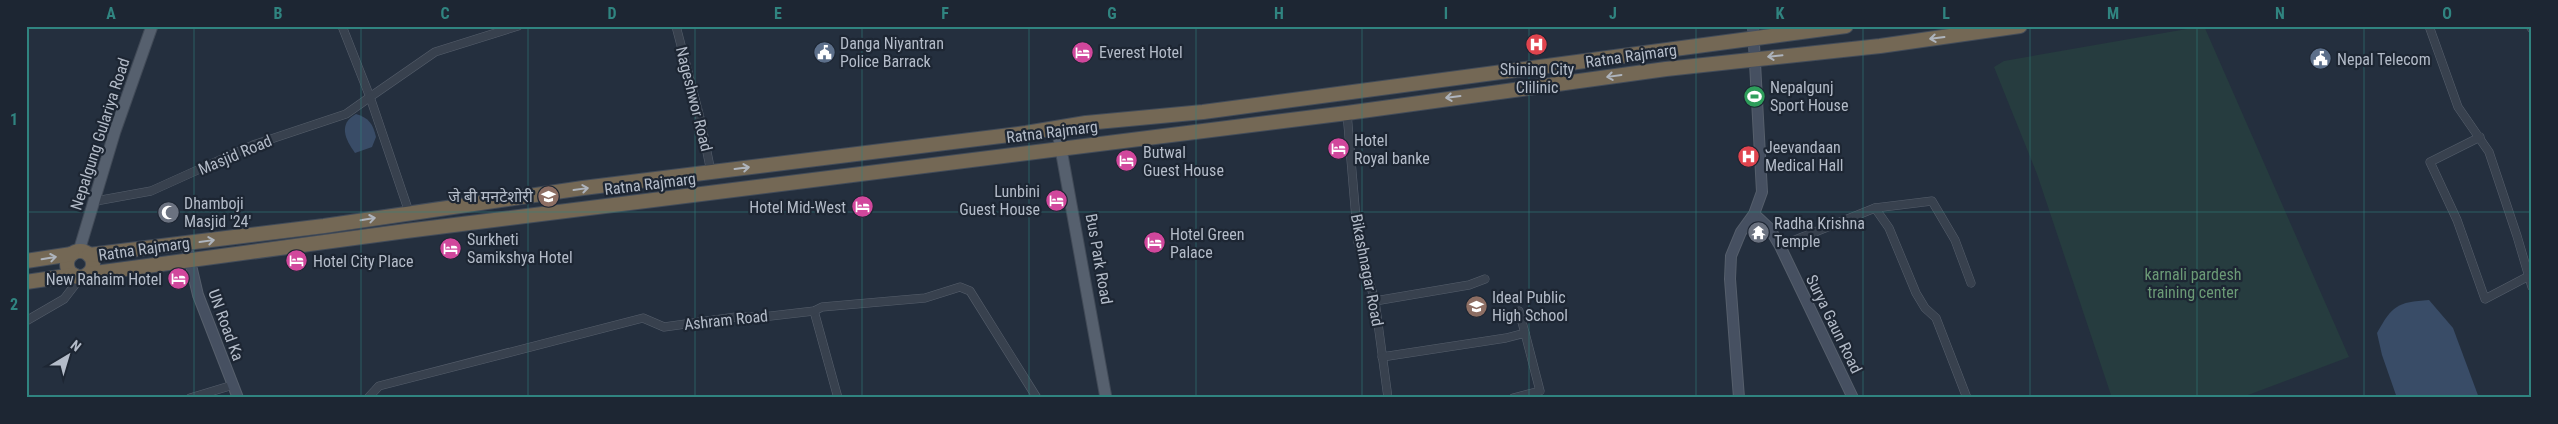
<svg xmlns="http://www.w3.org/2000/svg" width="2558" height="424" viewBox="0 0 2558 424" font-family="'Roboto Condensed','Noto Sans Devanagari',sans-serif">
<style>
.green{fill:#263c3f}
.water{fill:#394c67}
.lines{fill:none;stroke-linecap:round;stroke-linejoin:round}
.street-casing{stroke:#565f6c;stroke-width:9}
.secondary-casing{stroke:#565f6c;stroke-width:12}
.primary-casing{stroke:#414a57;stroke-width:13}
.highway-casing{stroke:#434c59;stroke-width:16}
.street{stroke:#38414e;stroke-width:8}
.secondary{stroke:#465061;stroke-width:10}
.primary{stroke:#56606e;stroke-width:11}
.highway{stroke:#746855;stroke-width:14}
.oneway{stroke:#aeb4bd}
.grid{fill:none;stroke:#308480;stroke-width:1;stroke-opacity:0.55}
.labels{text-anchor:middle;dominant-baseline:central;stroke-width:4.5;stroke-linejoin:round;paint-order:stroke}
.poi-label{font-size:16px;fill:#b4bcc9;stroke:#1d2633;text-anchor:start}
.street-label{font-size:16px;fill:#b4bcc9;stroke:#1d2633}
.park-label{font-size:16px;fill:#6b9a76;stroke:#1d2633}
.neatline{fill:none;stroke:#308480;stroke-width:2}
.grid-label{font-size:16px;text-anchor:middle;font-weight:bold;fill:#308480}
</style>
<rect width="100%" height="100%" fill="#242f3e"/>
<!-- green -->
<path class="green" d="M2204,26L2349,357L2240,398H2112L2037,174L1994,67L2004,61Z"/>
<!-- water -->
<g class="water">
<path d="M356,114C369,118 373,124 376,137L372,147L355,153C345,139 338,124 356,114Z"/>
<path d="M2429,300L2453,328L2479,398H2397L2382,355L2377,333C2392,306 2397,302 2429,300Z"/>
</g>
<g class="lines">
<defs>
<g id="street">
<path d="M676,26L701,122L711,172"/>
<path d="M2429,26L2458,107L2489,152L2517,236L2532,287"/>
<path d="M2530,26L2532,29"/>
<path d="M1347,113L1358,242L1375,301L1388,398"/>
<path d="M2480,137L2430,162L2457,220L2485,299L2527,277"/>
<path d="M96,201L151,191L253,145L346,114L370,97L342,26"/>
<path d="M1875,208L1889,228L1916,293L1925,308L1936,318L1967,398"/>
<path d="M409,212L370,97L435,52L518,26"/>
<path d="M1780,246L1875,208L1932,201L1955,240L1971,283"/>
<path d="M1375,301L1469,285L1485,279"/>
<path d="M814,311L838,398"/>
<path d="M1519,311L1525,333"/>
<path d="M26,321L64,299L81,277"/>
<path d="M1382,357L1506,338L1525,333L1540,391L1513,398"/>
<path d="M190,398L233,385"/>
<path d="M368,398L379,386L643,318L664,327L736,317H762L814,311L822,307L925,298L960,287L970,291L1037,398"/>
</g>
<g id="secondary">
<path d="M1754,214L1770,229L1780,246L1853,398"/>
<path d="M186,244L198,295L238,398"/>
<path d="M1739,398L1730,279L1731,256L1741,232L1754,214L1762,192L1753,26"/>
</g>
<g id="primary">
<path d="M1057,127L1106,398"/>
<path d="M79,251L115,131L152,26"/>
</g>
<g id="highway">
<circle cx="80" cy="264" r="13"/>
<path d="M89,255L324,226L583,188L1026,133L1086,123L1203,112L1846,26"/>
<path d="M26,261L72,254"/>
<path d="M88,274L406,231L1347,113L1666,69L1880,46L2020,26"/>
<path d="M26,282L74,275"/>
</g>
</defs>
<!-- street casing -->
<use href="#street" class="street-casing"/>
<!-- secondary casing -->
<use href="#secondary" class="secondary-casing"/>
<!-- primary casing -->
<use href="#primary" class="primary-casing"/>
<!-- highway casing -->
<use href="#highway" class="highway-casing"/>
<!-- street -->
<use href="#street" class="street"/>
<!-- secondary -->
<use href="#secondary" class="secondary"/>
<!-- primary -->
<use href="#primary" class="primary"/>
<!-- highway -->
<use href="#highway" class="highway"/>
</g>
<!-- one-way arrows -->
<defs><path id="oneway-shaft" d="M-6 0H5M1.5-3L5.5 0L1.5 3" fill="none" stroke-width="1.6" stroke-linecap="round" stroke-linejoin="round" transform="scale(1.25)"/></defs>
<g class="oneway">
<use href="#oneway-shaft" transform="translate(1937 38) rotate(173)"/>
<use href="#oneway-shaft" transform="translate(1775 56) rotate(174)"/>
<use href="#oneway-shaft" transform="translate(1614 76) rotate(172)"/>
<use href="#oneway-shaft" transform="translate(1453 97) rotate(173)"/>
<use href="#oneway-shaft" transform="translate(742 168) rotate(-7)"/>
<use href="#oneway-shaft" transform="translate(581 189) rotate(-8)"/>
<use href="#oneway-shaft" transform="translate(368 219) rotate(-9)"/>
<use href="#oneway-shaft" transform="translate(207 241) rotate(-8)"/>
<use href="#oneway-shaft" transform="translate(49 258) rotate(-9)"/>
</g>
<!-- grid -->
<path class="grid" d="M194,26V398M361,26V398M528,26V398M695,26V398M862,26V398M1029,26V398M1196,26V398M1362,26V398M1529,26V398M1696,26V398M1863,26V398M2030,26V398M2197,26V398M2364,26V398M26,212H2532"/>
<!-- icons -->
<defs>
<symbol id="hospital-disc" viewBox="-11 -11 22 22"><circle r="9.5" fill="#e0444e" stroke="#1d2633"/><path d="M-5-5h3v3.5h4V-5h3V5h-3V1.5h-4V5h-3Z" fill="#fff"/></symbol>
<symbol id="civic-disc" viewBox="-11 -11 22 22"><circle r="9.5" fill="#5c6f8a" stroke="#1d2633"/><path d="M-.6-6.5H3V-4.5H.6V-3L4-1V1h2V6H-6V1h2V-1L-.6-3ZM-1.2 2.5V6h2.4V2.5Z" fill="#fff"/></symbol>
<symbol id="hotel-disc" viewBox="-11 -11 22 22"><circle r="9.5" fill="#d1479c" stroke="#1d2633"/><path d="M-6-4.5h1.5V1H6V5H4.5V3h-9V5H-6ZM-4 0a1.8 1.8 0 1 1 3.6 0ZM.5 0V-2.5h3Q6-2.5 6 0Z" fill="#fff"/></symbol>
<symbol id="stadium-disc" viewBox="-11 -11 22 22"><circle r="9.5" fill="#2e9e5b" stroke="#1d2633"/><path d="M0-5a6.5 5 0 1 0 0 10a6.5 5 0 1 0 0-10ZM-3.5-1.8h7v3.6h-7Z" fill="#fff"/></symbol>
<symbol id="school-disc" viewBox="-11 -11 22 22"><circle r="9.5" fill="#8d6e63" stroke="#1d2633"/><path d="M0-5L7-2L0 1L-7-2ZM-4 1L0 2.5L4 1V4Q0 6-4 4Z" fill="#fff"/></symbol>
<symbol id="mosque-disc" viewBox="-11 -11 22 22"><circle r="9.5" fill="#6b7280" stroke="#1d2633"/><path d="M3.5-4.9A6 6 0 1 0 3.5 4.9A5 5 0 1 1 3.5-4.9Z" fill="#fff"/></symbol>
<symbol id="temple-disc" viewBox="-11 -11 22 22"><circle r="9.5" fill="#6b7280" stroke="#1d2633"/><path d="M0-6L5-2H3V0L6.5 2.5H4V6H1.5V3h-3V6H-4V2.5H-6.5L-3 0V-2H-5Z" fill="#fff"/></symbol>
</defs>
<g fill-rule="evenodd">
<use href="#hospital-disc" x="1524" y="32" width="25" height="25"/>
<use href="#civic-disc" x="812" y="40" width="25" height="25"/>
<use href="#hotel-disc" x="1070" y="40" width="25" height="25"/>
<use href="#civic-disc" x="2308" y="46" width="25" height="25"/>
<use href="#stadium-disc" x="1742" y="84" width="25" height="25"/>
<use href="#hotel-disc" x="1326" y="136" width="25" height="25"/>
<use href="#hospital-disc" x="1736" y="144" width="25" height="25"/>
<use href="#hotel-disc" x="1114" y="148" width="25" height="25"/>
<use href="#school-disc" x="536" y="184" width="25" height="25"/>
<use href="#hotel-disc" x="1044" y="188" width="25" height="25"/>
<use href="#hotel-disc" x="850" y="194" width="25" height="25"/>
<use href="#mosque-disc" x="156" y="200" width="25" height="25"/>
<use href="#temple-disc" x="1746" y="220" width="25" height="25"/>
<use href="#hotel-disc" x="1142" y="230" width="25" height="25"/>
<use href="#hotel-disc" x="438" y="236" width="25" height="25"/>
<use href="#hotel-disc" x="284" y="248" width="25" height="25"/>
<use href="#hotel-disc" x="166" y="266" width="25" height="25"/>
<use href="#school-disc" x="1464" y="294" width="25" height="25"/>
</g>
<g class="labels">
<!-- poi labels -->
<g class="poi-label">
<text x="840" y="43">Danga Niyantran<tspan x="840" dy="18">Police Barrack</tspan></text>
<text x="1099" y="52">Everest Hotel</text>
<text x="2337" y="59">Nepal Telecom</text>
<text x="1537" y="69" text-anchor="middle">Shining City<tspan x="1537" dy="18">Clilinic</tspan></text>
<text x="1770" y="87">Nepalgunj<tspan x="1770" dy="18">Sport House</tspan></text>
<text x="1354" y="140">Hotel<tspan x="1354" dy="18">Royal banke</tspan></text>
<text x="1765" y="147">Jeevandaan<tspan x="1765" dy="18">Medical Hall</tspan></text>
<text x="1143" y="152">Butwal<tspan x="1143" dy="18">Guest House</tspan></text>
<text x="1040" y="191" text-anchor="end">Lunbini<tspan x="1040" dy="18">Guest House</tspan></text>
<text x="533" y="196" text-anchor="end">जे बी मनटेशोरी</text>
<text x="184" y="203">Dhamboji<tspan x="184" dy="18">Masjid '24'</tspan></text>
<text x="846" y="207" text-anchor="end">Hotel Mid-West</text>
<text x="1774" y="223">Radha Krishna<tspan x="1774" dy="18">Temple</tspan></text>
<text x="1170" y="234">Hotel Green<tspan x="1170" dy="18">Palace</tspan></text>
<text x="467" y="239">Surkheti<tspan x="467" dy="18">Samikshya Hotel</tspan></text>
<text x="313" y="261">Hotel City Place</text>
<text x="162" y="279" text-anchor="end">New Rahaim Hotel</text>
<text x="1492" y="297">Ideal Public<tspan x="1492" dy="18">High School</tspan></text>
</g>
<!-- street labels -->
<g class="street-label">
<text transform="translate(1631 56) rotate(-8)">Ratna Rajmarg</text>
<text transform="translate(694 99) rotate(76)">Nageshwor Road</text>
<text transform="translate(1052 132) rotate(-7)">Ratna Rajmarg</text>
<text transform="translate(100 134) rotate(-72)">Nepalgung Gulariya Road</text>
<text transform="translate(235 155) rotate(-23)">Masjid Road</text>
<text transform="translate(650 184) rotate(-7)">Ratna Rajmarg</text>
<text transform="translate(144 249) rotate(-8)">Ratna Rajmarg</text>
<text transform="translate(1099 259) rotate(80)">Bus Park Road</text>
<text transform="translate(1367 270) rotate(79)">Bikashnagar Road</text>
<text transform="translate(726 320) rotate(-6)">Ashram Road</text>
<text transform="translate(1834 324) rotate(64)">Surya Gaun Road</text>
<text transform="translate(226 325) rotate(70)">UN Road Ka</text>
</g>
<!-- park labels -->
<g class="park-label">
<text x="2193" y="274">karnali pardesh<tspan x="2193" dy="18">training center</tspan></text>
</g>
</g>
<!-- border -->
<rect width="2558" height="424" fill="none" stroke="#1d2633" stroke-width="55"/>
<!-- north arrow -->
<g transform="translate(68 356) rotate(38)" stroke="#1d2633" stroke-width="4" paint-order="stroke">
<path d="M0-4L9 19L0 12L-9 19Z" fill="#b4bcc9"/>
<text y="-8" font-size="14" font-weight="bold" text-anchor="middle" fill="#b4bcc9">N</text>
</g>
<rect x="28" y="28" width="2502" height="368" class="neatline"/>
<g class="grid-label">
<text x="111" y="19">A</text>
<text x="278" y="19">B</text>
<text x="445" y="19">C</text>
<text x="612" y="19">D</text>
<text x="778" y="19">E</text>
<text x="945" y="19">F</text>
<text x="1112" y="19">G</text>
<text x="1279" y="19">H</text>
<text x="1446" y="19">I</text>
<text x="1613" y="19">J</text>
<text x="1780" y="19">K</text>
<text x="1946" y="19">L</text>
<text x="2113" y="19">M</text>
<text x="2280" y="19">N</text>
<text x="2447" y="19">O</text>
<text x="14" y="125">1</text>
<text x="14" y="310">2</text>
</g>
</svg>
